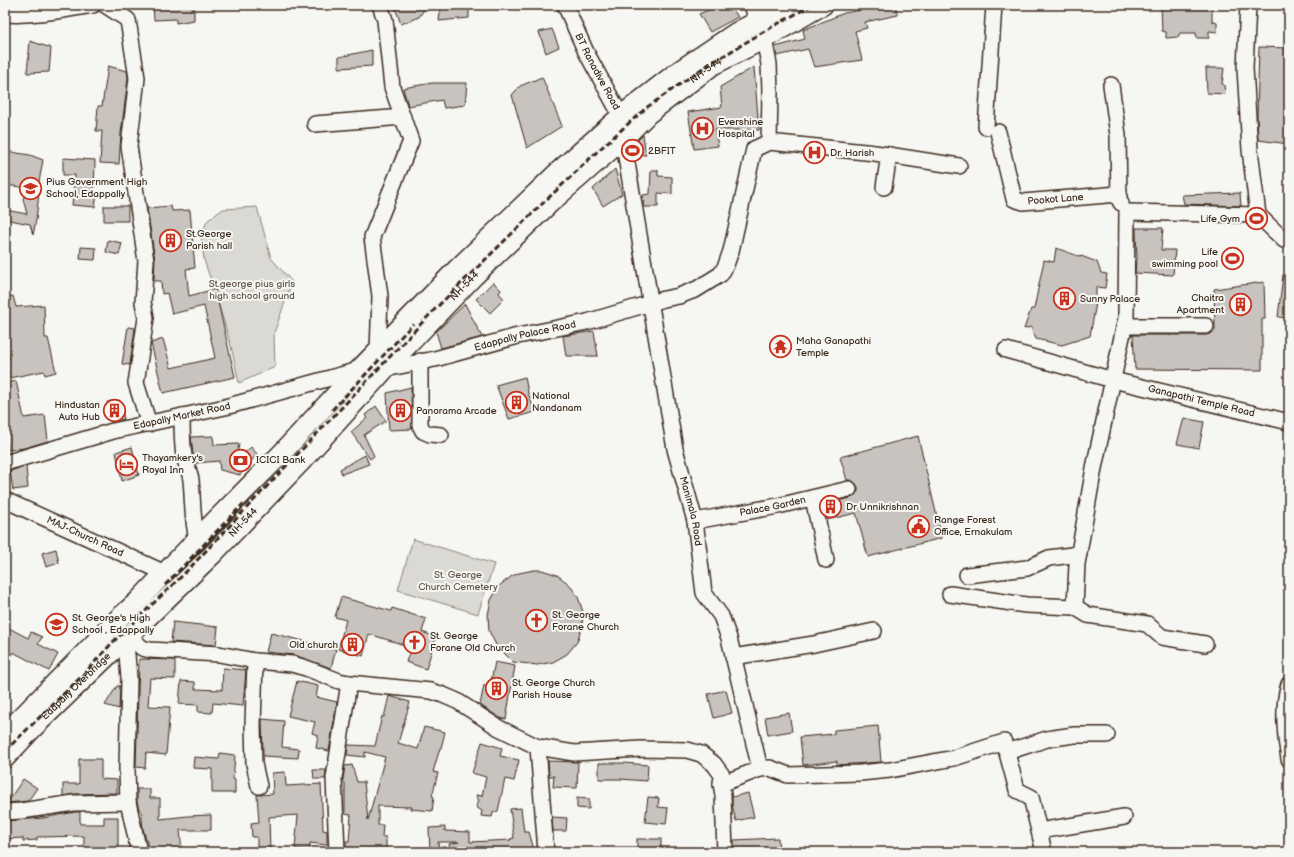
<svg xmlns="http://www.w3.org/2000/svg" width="1294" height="857" viewBox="0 0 1294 857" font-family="'Balsamiq Sans',sans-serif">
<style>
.green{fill:#dad9d3;stroke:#8a8278}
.building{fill:#c8c3be;stroke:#3b2a1e}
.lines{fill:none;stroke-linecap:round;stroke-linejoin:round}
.minor-casing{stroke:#3b2a1e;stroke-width:18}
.major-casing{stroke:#3b2a1e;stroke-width:22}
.minor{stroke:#f6f6f2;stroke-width:15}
.major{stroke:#f6f6f2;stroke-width:19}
.rail{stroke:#3b2a1e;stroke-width:3;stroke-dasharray:6 3;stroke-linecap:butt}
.labels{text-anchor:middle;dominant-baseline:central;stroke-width:4;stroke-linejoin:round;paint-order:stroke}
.street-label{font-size:10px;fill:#3b2a1e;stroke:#f6f6f2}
.poi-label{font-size:10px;fill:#3b2a1e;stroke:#f6f6f2;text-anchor:start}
.park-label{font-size:10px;fill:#63564b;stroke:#f6f6f2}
</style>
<rect width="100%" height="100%" fill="#f6f6f2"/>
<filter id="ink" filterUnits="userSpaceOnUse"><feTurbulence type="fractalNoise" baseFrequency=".025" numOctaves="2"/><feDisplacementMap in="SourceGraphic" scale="8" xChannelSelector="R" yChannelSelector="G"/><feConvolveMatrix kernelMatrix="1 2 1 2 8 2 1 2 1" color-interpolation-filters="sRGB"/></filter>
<g filter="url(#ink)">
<!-- green -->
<g class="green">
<path d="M257,207L271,258L292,282L274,333L275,367L239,383L231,346L216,295L204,260L201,236L207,221L223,209Z"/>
<path d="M413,539L494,564L478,614L398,590Z"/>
</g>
<!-- building -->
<g class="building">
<path d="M153,5H194V20L176,23V19L154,20Z"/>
<path d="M394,5H427L419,17L401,24Z"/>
<path d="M441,5H469V18L439,21Z"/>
<path d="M720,5H730L738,17L710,32L699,14Z"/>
<path d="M872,5H895L898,15L865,22L867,28L855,31L862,60L814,67L808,49L777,56L775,47L805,39L803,30L844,13L873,8Z"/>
<path d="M1161,5H1212V21L1217,22V32L1209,31V38H1197L1196,33H1180L1178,37L1166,38V32L1162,31Z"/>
<path d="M552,29L559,47L546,53L539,32Z"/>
<path d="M30,41L51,48L49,72L27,73Z"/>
<path d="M1259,47L1289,48V144L1258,140L1257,117Z"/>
<path d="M372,50V66L339,68V57Z"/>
<path d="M108,66L127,71L128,78L121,133L119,164L100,163L102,131H96L98,106H102Z"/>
<path d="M754,67L759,130H715L718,146L694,149L688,112L722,107L720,87Z"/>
<path d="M1206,68H1224L1222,84L1224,85L1225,94L1207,93Z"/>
<path d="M542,77L562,126L527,148L512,95L520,86Z"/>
<path d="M432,83H467L465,105L444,108L442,100L408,106L403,88Z"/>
<path d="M643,135L646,155L635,154L633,145Z"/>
<path d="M5,151L30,155L43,160L37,193H39L36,220L33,235L30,224L5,219V210L27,214L23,199L28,188L5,185Z"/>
<path d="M63,158L95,160L94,193H97L95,207L72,205L75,175H63Z"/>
<path d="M615,169L622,194L603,206L593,189Z"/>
<path d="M651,170H658V176L672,177V194L658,193V207H644L643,195L650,194Z"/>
<path d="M1240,193L1241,206L1184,204L1182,195Z"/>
<rect x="104" y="206" width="24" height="15"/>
<path d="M171,206L172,211L190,210L195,268L186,269L189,296L215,289L235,377L163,393L151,343L163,339L171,368L215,358L204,306L172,314L167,293L162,294L161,281H154L155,260L147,208Z"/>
<path d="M1136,228H1163L1161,250H1175L1173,275L1135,273L1136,260H1137Z"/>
<path d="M108,240L122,243L119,255L106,252Z"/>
<path d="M81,247L96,248L95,260L80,259Z"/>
<path d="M1056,248L1081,257V256L1097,262L1101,273L1107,274L1105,288L1096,287V303L1090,336L1062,345L1036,339L1031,327L1024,329L1031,309H1034L1044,260L1054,262Z"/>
<path d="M1283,275L1289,276V318L1278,317Z"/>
<path d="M493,282L501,290L499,293L504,299L490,313L476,299Z"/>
<path d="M1264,282L1265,319H1262V370L1135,369L1133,335H1206L1210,334L1215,331L1214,289Z"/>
<path d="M13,296L16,307L44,305L45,338H48L56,372L45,375L44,371L9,378L6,359H9L5,338V298Z"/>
<path d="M465,304L482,337L441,348L436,332Z"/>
<path d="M128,327L135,328L130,365L122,364Z"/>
<path d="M594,331L598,356H566L563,336Z"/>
<path d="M525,377L528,393L535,412L509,419L496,385Z"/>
<path d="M16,381L24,418L45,415L48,441L24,448L8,450L5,433V384Z"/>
<path d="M411,387L412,429L389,430L387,393Z"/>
<path d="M120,401L124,419L111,422L107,402Z"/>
<path d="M376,406L386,421L364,435L374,456L370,459L351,432L367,418L365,415Z"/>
<path d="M1184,418L1204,422L1199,448L1177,444Z"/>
<path d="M213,436L214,445L239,444L236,461L251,447L257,454L240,475L220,470L219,461L196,463L193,454L191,437Z"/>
<path d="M918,436L942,538L868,557L856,513L827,520L824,504L851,498L855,495L858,491V487L855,483L851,480H847L840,457Z"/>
<path d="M132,447L139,475L122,481L116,452Z"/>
<path d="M365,455L369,464L342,474L340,469Z"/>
<path d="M26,466L28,488L13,490L10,471Z"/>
<path d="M56,549L59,563L46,567L42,553Z"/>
<path d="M534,570H542L557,575L569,584L578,597L583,612L582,627L577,642L567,654L553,662L537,665L513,662L496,645L489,631L488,615L491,600L499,586L512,576L519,573Z"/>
<path d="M341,597L391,611L392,608L426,619L422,632L436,637L426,669L406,662L411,647L369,634L363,656L338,649L346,620L335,617Z"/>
<path d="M173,622L218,627L216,645L171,642Z"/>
<path d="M5,626L28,638L31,632L42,637L38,644L58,654L49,671L13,652L5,665Z"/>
<path d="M271,633L336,649L331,668L294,655L266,652Z"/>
<path d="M139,659L175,660V679L150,678L148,706L170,707L166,755L146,753L145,768L136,767Z"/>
<path d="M495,662L515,666L506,719L500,718L480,705L484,685L490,686Z"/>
<path d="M223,668L246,670L243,706L213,703L212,713L198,712V705L179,704L181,681L195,682V689L222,690Z"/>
<path d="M297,681L318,686L316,697L337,702L329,751L316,748L318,735L312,733L315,722L288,716Z"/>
<path d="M117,686H120L119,709L105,705Z"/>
<path d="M726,690L732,713L714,718L708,694Z"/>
<path d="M389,696L410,702L398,743L418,749L424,727L445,732L441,748H440L433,772L438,773L432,796L434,797L432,811L411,809L412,807L378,806V825H383L382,837H386V852H346V841H349L351,815L345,814V783H343V779L345,766L352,765L357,782H364L368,820L385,757L365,752V757L347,755L348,745L375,746L382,716L384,717Z"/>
<path d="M789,713L792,731L768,735L765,717Z"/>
<path d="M262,719L284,721L282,747L299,749L298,758L263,756Z"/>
<path d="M878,726L881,762L837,765V761L803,765L800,737L834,734V730Z"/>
<path d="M482,742L502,748L500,756L519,760L514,781L505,779L498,811L493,813L492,817L481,816L482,811L476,807L479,801L476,795L482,796L486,777L472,773Z"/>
<path d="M220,753L235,755L233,779H235V793H212V769L193,768L194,757L219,759Z"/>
<path d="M79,759H101V779L117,780V793L74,794L63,796V784H79Z"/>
<path d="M548,761L578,762L577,788L553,787L554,776H549Z"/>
<path d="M599,763H624L648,765L647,781L620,779H599Z"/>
<path d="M313,770H326L325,779H314Z"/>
<path d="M285,772L286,786L321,784L323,830L327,831V845L310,843V850L295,849L298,815L269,817L270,852H257V837H252L251,823L259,822L257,795L273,794L272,773Z"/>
<path d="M23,779L37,788L28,801L7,803Z"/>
<path d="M137,789H150V798H160V819L188,816L211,815V830H180L182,852H148L147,842L143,829L141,810H139L137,801Z"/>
<path d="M748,793L754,817L736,821L732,805V797Z"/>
<path d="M648,797L659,798L658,807L668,808L666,824L645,822Z"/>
<path d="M577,798L589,799V809L577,808Z"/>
<path d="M521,808L524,832H529L533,846L532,852H479L450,850L449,844L459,842H438L439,852H430L429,828L445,827V831L470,832V842L511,840L510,839L514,838L510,809Z"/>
<path d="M75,812H80V824H104V817H118V852H84V836L37,837V840L23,841V838L5,839V821L43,818Z"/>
<path d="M552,817L567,818L566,831H553Z"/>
<path d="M778,838L779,852H734V840Z"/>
<rect x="637" y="839" width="24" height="13"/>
</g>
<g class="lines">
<defs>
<g id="minor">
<path d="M105,5L128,20L137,78L129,146L146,261L143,302L146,318L136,383L149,424"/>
<path id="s1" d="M565,5L586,52L621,116L623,139L675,449L695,521L704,593L721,616L729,638L760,769L721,784L723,795L725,852"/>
<path d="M752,5L757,21"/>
<path d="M5,14C34,16 64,10 93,5"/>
<path d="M764,39L769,64L770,92L769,142L875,153L959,166"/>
<path d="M1111,85L1118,135L1119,199L1121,203"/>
<path d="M315,124L403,117"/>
<path d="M986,127L994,5"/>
<path id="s2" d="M998,132L1014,199L1023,202L1119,194"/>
<path d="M884,187L889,155"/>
<path d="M1127,212L1126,318L1094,468L1077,564L1075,607L1088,615L1147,624L1162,637L1205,644"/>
<path d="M1127,212L1258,215L1250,150L1245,68L1248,5"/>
<path d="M1258,215L1284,240H1289"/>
<path d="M1125,326H1206"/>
<path id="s3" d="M1006,350L1113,380L1289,422"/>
<path d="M378,351L380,296L372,237L411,141L392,87L385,20L380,5"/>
<path d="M420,361V425L423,431L430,434L441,435"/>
<path id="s4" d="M385,369L435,359L518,336L587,322L664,299L679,296L697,289L721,274L726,265L731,251L754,149L769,142"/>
<path d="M182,416C182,430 182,443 184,456C186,465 190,472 191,480C193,500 192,520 197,539L199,537"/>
<path id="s5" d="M5,463L113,431L225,407L359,370"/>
<path d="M813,498L826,560"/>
<path id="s6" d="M5,500L165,573"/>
<path id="s7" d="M695,521L778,506L849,489"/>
<path d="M967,575L1027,568L1049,558L1079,554"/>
<path d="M950,594L1026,605L1075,607"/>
<path d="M132,638L142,648L150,650L219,654L255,661L292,664L306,668L339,681L349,683L431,691L443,695L457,701L499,728L538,747L574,753L641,749L687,750L701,754L714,764L722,775L721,784"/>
<path d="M126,643L129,678L127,769L128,802L139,852"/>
<path d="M733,657L814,644L874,631"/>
<path d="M255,661L253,725L254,764L259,786"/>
<path d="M1289,684C1282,705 1285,738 1289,759"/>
<path d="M538,747L546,852"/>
<path d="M1007,752L1047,739L1074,735H1107"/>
<path d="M760,769L770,768L788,775L860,773L890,770L954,758L1004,742L1017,790L1031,797L1044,852"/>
<path d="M5,812L21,811L74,803L128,802"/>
<path d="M1039,831L1124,817"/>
<path d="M337,852L334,778L349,683"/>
</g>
<g id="major">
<path d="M5,734L121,616L138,601L199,537L281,454L351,378L457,269L560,170L622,115L676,73L737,32L788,5"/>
<path id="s8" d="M5,758L33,728L213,554L299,464L385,369L474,276L550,203L623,139L648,114L713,65L764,39L823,5"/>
</g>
</defs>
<!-- minor casing -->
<use href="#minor" class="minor-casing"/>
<!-- major casing -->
<use href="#major" class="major-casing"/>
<!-- minor -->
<use href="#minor" class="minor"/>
<!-- major -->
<use href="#major" class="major"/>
<!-- rail -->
<g class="rail">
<path d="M332,410L413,324"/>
<path d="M165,585L243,504"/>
<path d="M5,751L81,677L113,642L183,575L436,308L541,205L600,149L646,108L700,70L763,32L812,5"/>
</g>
</g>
</g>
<!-- icons -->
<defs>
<symbol id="hospital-ring" viewBox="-11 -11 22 22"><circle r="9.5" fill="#f6f6f2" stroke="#c8321e" stroke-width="1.5"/><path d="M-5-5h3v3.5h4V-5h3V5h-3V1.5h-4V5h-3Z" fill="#c8321e"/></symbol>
<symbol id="stadium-ring" viewBox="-11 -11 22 22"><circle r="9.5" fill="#f6f6f2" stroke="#c8321e" stroke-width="1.5"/><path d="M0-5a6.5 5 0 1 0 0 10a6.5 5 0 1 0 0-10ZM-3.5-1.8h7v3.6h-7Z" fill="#c8321e"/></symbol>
<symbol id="school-ring" viewBox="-11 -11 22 22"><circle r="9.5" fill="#f6f6f2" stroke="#c8321e" stroke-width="1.5"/><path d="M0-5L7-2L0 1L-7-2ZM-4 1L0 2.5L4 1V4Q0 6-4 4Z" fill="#c8321e"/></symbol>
<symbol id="building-ring" viewBox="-11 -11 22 22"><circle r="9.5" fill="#f6f6f2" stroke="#c8321e" stroke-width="1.5"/><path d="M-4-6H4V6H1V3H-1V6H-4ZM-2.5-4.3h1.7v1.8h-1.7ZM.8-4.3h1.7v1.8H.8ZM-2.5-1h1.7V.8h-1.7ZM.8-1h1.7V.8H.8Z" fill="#c8321e"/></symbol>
<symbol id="temple-ring" viewBox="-11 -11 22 22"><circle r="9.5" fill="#f6f6f2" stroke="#c8321e" stroke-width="1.5"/><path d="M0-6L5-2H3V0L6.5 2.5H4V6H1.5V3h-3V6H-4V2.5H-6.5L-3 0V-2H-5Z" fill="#c8321e"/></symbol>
<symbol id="bank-ring" viewBox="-11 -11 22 22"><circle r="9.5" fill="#f6f6f2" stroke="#c8321e" stroke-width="1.5"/><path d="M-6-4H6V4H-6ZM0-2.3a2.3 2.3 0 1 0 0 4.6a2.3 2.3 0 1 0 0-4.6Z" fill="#c8321e"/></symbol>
<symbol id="hotel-ring" viewBox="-11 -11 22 22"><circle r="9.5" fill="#f6f6f2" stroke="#c8321e" stroke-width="1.5"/><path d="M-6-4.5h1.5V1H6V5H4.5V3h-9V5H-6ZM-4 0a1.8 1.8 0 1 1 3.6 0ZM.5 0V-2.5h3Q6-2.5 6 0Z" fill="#c8321e"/></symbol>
<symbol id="civic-ring" viewBox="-11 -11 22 22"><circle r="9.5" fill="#f6f6f2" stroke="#c8321e" stroke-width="1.5"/><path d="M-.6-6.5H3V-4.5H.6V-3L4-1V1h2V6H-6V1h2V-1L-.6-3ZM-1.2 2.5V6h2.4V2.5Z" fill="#c8321e"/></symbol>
<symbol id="church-ring" viewBox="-11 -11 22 22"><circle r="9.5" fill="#f6f6f2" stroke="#c8321e" stroke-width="1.5"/><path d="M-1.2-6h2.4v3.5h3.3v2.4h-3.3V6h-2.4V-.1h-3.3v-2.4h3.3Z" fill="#c8321e"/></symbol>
</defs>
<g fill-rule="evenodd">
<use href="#hospital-ring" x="690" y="116" width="25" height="25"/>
<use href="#stadium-ring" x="620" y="138" width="25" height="25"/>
<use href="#hospital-ring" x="802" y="140" width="25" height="25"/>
<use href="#school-ring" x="18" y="176" width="25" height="25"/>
<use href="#stadium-ring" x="1244" y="206" width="25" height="25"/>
<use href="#building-ring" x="158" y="228" width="25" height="25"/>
<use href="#stadium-ring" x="1220" y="246" width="25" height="25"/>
<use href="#building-ring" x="1052" y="286" width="25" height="25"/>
<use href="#building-ring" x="1228" y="292" width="25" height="25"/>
<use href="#temple-ring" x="768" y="334" width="25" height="25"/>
<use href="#building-ring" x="504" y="390" width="25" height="25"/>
<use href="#building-ring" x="102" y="398" width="25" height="25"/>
<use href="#building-ring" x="388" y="398" width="25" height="25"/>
<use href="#bank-ring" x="228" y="448" width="25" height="25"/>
<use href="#hotel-ring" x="114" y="452" width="25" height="25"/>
<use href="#building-ring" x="818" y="494" width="25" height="25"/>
<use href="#civic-ring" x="906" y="514" width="25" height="25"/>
<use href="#church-ring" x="524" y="608" width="25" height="25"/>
<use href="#school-ring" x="44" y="612" width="25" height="25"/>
<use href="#church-ring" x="402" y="630" width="25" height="25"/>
<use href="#building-ring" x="340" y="632" width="25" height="25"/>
<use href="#building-ring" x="484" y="676" width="25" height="25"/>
</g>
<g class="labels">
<!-- street labels -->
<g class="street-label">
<text stroke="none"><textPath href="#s1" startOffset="74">BT Ranadive Road</textPath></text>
<text stroke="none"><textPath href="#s8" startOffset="983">NH-544</textPath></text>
<text stroke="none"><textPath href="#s2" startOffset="111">Pookot Lane</textPath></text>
<text stroke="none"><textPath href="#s8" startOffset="659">NH-544</textPath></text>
<text stroke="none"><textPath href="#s4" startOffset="144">Edappally Palace Road</textPath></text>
<text stroke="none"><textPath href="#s3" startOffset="202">Ganapathi Temple Road</textPath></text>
<text stroke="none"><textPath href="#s5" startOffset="183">Edapally Market Road</textPath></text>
<text stroke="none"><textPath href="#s7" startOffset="79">Palace Garden</textPath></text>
<text stroke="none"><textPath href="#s1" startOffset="526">Manimala Road</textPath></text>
<text stroke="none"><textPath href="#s8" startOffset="335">NH-544</textPath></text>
<text stroke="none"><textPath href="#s6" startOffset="88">MAJ-Church Road</textPath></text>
<text stroke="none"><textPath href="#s8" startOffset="101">Edapally Overbridge</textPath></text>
</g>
<!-- poi labels -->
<g class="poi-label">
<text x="718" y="122">Evershine<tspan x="718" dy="12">Hospital</tspan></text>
<text x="648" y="151">2BFIT</text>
<text x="830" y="153">Dr. Harish</text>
<text x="46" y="182">Pius Government High<tspan x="46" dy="12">School, Edappally</tspan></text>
<text x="1240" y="219" text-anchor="end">Life Gym</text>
<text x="186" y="234">St.George<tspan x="186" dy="12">Parish hall</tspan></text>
<text x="1218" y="252" text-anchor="end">Life<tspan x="1218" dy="12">swimming pool</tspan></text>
<text x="1224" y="298" text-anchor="end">Chaitra<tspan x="1224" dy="12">Apartment</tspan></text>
<text x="1080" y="299">Sunny Palace</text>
<text x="796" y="341">Maha Ganapathi<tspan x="796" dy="12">Temple</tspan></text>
<text x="532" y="396">National<tspan x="532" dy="12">Nandanam</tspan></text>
<text x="100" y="405" text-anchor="end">Hindustan<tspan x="100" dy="12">Auto Hub</tspan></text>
<text x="416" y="411">Panorama Arcade</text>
<text x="142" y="458">Thayamkery's<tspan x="142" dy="12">Royal Inn</tspan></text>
<text x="256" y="460">ICICI Bank</text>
<text x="846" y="507">Dr Unnikrishnan</text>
<text x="934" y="520">Range Forest<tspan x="934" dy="12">Office, Ernakulam</tspan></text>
<text x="552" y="615">St. George<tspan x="552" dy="12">Forane Church</tspan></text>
<text x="72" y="618">St. George's High<tspan x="72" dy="12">School , Edappally</tspan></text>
<text x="430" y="636">St. George<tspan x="430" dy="12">Forane Old Church</tspan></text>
<text x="338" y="645" text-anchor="end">Old church</text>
<text x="512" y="683">St. George Church<tspan x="512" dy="12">Parish House</tspan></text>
</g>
<!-- park labels -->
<g class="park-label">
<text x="252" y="284">St.george pius girls<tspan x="252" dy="12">high school ground</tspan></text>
<text x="458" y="575">St. George<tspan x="458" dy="12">Church Cemetery</tspan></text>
</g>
</g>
<!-- margin -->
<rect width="1294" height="857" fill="none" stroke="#f6f6f2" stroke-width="20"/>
<rect x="10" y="10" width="1274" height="837" fill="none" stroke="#3b2a1e" stroke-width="1.5" filter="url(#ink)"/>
</svg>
